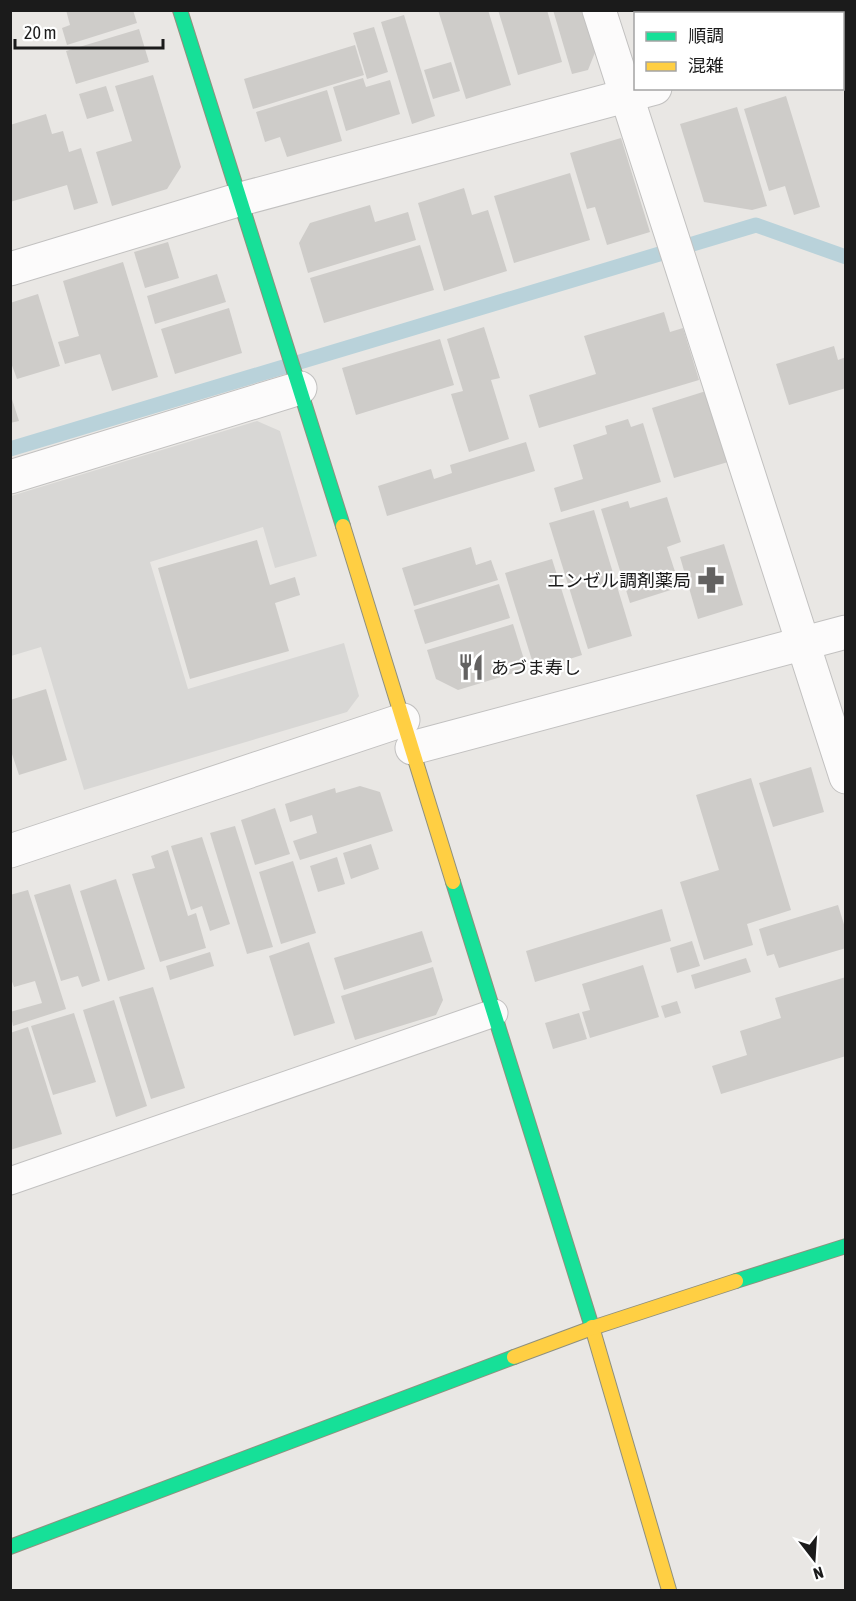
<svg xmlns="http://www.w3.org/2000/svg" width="856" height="1601" viewBox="0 0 856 1601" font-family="'Asap Condensed','Noto Sans JP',sans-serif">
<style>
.residential{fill:#d8d7d5}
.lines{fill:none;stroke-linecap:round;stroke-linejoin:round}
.stream{stroke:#b9d2da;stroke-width:15}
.building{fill:#ceccc9}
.lane-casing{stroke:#c2c1c0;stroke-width:29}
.street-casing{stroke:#c2c1c0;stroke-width:35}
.fast-casing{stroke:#8f907e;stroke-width:16}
.slow-casing{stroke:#8f907e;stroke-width:16}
.lane{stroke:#fcfbfb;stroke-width:27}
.street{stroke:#fcfbfb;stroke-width:33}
.fast{stroke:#16e098;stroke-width:14}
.slow{stroke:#ffcf43;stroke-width:14}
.labels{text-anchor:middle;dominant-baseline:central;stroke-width:4.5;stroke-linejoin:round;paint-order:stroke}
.poi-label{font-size:18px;fill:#1b1b1b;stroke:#fff;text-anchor:end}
</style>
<rect width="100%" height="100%" fill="#e9e7e4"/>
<!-- residential -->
<path class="residential" d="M257,421L280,431L317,556L275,568L263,527L150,562L188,689L344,643L359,696L347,712L84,790L41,647L11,656V496Z"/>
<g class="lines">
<!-- stream -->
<path class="stream" d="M10,449L756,225L846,257"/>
</g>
<!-- building -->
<g class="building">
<path d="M66,10H133L137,23L67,45L62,28L70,25Z"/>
<path d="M438,10H488L511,85L466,99Z"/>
<path d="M498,10H547L562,62L518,75Z"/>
<path d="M553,10H584L596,50L588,70L572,74Z"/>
<path d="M636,10H674L675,14H637Z"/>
<path d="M404,15L435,116L412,124L381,22Z"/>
<path d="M374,27L388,72L367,79L353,33Z"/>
<path d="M139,29L149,62L76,84L66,51Z"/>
<path d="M355,45L364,75L253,109L244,79Z"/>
<path d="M451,62L460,91L433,99L424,70Z"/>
<path d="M153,75L181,167L167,189L112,206L96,152L132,141L115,86Z"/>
<path d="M363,78L366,87L390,80L400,114L346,131L333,87Z"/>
<path d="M106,86L114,111L87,119L79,94Z"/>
<path d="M327,90L342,141L287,157L280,137L265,142L256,112Z"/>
<path d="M786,96L820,207L794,215L785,186L769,191L744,109Z"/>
<path d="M737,107L767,206L752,210L704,202L680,124Z"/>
<path d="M46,114L52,134L63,131L69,152L81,148L98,203L74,210L67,185L10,202V125Z"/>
<path d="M621,138L650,232L607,245L595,207L587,209L570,153Z"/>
<path d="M570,173L590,240L514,263L494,196Z"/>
<path d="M464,188L472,215L488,210L507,271L444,291L418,203Z"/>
<path d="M370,205L375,222L408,212L416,240L308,273L299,243L310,223Z"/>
<path d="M168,242L179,278L145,288L134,252Z"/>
<path d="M420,245L434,290L324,323L310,278Z"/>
<path d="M123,262L158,377L112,391L100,354L65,364L58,342L79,336L63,281Z"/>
<path d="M217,274L226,302L155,324L147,296Z"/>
<path d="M38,294L60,366L17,379L10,360V303Z"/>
<path d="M229,308L242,353L175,374L161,329Z"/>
<path d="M664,312L670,332L683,328L699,380L539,428L529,395L596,374L584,336Z"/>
<path d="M484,327L500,378L491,380L509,439L469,452L451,394L463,391L447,339Z"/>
<path d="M440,339L454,385L356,415L342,368Z"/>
<path d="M834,346L838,360L846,357V388L789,405L776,364Z"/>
<path d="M706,391L728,462L674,478L652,408Z"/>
<path d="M10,393L19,421L10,423Z"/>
<path d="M628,419L631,427L643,423L661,482L561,512L554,488L583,479L573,445L607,434L605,426Z"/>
<path d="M526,442L535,471L387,516L378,486L431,469L434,479L452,473L450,465Z"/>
<path d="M667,497L681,542L667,547L680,587L630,603L601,509L628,501L630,508Z"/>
<path d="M594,510L632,636L588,649L549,523Z"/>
<path d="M257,540L270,585L295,577L300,595L275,603L289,651L190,679L158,568Z"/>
<path d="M724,544L743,605L698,619L680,557Z"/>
<path d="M471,547L476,565L491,560L498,580L414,606L402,568Z"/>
<path d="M552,559L582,655L535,670L505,573Z"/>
<path d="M499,584L510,618L425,644L414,610Z"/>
<path d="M513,624L527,669L458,690L436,679L427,650Z"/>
<path d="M46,689L67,760L19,775L10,748V700Z"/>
<path d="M811,767L824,812L773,827L759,783Z"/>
<path d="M751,778L791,910L747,924L753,945L704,960L680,882L719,870L696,795Z"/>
<path d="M360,786L380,792L393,831L300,860L293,841L317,833L312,815L290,822L285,804L335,788L336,793Z"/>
<path d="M275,808L290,854L255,865L241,820Z"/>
<path d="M235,826L273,947L247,954L210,833Z"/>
<path d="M202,837L230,924L210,931L202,906L191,910L171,846Z"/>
<path d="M371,844L379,869L351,879L343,853Z"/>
<path d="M168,850L188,916L196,913L206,948L160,962L132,874L155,868L151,856Z"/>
<path d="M337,857L345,884L318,892L310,866Z"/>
<path d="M293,861L316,933L281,944L259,872Z"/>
<path d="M116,879L145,969L108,981L80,891Z"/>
<path d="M70,884L100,981L82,987L78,976L61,981L34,895Z"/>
<path d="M28,890L66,1009L13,1026L10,1012L42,1003L35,981L14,987L10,976V895Z"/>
<path d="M838,905L846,931V948L779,968L774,954L767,956L759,929Z"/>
<path d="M662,909L671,941L535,982L526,951Z"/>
<path d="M422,931L432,962L344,990L334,958Z"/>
<path d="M692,941L700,966L677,973L670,948Z"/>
<path d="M309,942L335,1023L294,1036L269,956Z"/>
<path d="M210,952L214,966L170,980L166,966Z"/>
<path d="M746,958L751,972L695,989L691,975Z"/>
<path d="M643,965L659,1017L590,1038L582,1012L590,1010L582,984Z"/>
<path d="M433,967L443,1000L436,1015L355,1040L341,996Z"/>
<path d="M846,977V1056L721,1094L712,1066L747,1055L740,1031L781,1018L775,998Z"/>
<path d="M153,987L185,1088L151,1099L119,997Z"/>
<path d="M114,1000L147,1106L116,1117L83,1010Z"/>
<path d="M677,1001L681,1013L665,1018L661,1006Z"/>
<path d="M74,1013L96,1082L53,1095L31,1026Z"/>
<path d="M579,1013L587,1039L553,1049L545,1023Z"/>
<path d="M28,1027L62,1134L10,1150V1033Z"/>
</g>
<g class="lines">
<defs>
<path id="lane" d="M10,1181L494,1013"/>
<g id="street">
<path d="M599,10L846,777"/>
<path d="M842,35L846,34"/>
<path d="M10,269L241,199L655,88"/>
<path d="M10,477L300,388"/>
<path d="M412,748L846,632"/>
<path d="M10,851L403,720"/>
</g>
<g id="fast">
<path d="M180,10L343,526"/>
<path d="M453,882L592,1327"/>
<path d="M736,1281L846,1246"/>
<path d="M10,1547L514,1357"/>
</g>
<g id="slow">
<path d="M343,526L453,882"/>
<path d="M592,1327L669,1590"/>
<path d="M514,1357L592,1328L736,1281"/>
</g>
</defs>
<!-- lane casing -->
<use href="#lane" class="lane-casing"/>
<!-- street casing -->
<use href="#street" class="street-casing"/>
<!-- fast casing -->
<use href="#fast" class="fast-casing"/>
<!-- slow casing -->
<use href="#slow" class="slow-casing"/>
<!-- lane -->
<use href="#lane" class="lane"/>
<!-- street -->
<use href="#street" class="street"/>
<!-- fast -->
<use href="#fast" class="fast"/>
<!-- slow -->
<use href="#slow" class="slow"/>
</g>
<!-- icons -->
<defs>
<symbol id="pharmacy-bare" viewBox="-9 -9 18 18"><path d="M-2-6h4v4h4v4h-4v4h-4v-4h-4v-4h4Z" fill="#636261" stroke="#fff" stroke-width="2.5" paint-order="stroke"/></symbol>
<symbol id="restaurant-bare" viewBox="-9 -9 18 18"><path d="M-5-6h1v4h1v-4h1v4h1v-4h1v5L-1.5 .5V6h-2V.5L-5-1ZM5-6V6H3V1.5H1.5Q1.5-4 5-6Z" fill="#636261" stroke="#fff" stroke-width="2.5" paint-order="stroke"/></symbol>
</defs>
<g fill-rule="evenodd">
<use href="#pharmacy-bare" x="692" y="561" width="38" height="38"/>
<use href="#restaurant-bare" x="452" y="648" width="38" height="38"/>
</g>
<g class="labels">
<!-- poi labels -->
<g class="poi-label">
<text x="691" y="580">エンゼル調剤薬局</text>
<text x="491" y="667" text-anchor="start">あづま寿し</text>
</g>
</g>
<!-- border -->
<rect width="856" height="1601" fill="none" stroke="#1b1b1b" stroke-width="24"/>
<!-- legend -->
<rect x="634" y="12" width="210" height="78" fill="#ffffff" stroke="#a4a4a4" stroke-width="1.5"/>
<rect x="646" y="32" width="30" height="9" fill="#16e098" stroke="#a4a4a4" stroke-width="1.5"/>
<text x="688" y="42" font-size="18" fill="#1b1b1b">順調</text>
<rect x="646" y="62" width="30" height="9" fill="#ffcf43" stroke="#a4a4a4" stroke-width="1.5"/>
<text x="688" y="72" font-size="18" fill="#1b1b1b">混雑</text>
<!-- north arrow -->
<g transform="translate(814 1559) rotate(163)" stroke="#ffffff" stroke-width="4.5" paint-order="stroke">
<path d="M0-4.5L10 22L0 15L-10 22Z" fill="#1b1b1b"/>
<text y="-9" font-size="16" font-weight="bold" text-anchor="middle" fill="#1b1b1b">N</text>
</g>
<!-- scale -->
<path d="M15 39v9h148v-9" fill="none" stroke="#1b1b1b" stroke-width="3"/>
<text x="24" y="39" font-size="18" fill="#1b1b1b" stroke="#ffffff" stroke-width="4.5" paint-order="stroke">20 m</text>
</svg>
